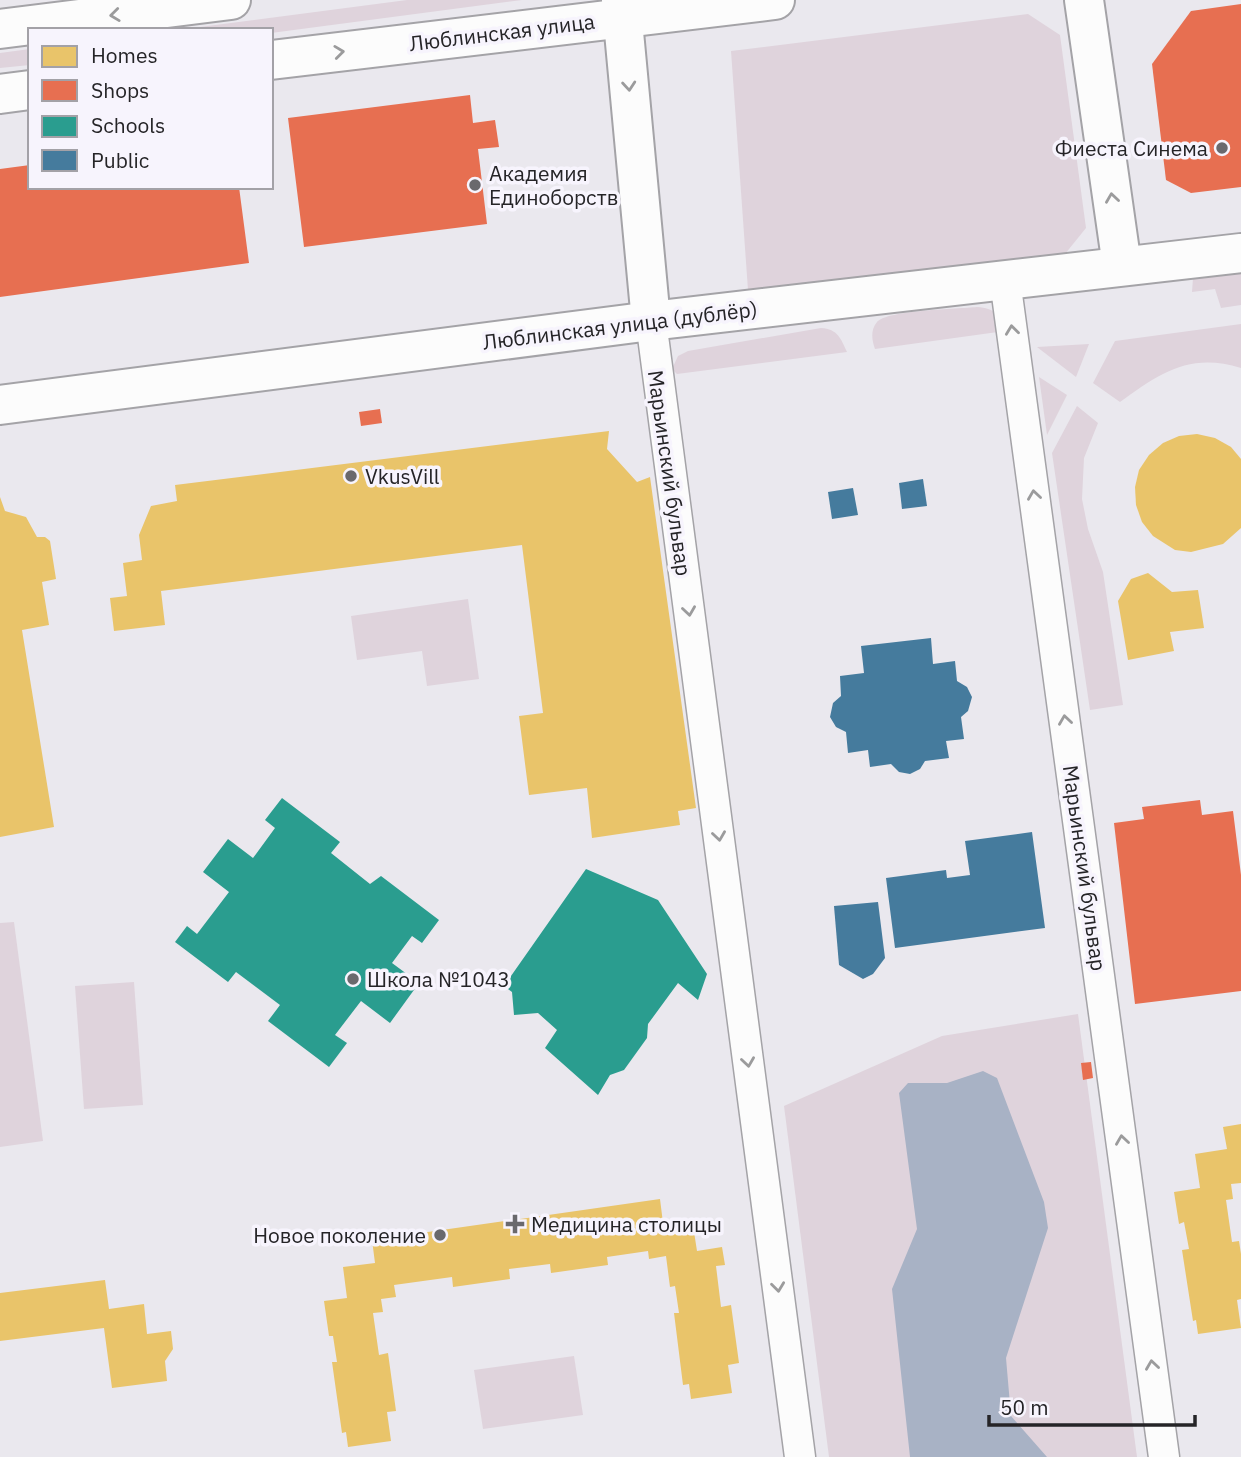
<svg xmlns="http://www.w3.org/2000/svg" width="1241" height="1457" viewBox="0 0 1241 1457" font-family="'IBM Plex Sans',sans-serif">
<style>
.green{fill:#dfd3dc}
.water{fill:#a8b2c5}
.homes{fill:#e9c46a}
.shops{fill:#e76f51}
.schools{fill:#2a9d8f}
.public{fill:#457b9d}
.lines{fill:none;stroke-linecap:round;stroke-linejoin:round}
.minor-casing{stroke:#a4a3a7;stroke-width:33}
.tertiary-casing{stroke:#a4a3a7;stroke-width:42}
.primary-casing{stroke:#a4a3a7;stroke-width:42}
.minor{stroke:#fcfcfc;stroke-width:30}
.tertiary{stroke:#fcfcfc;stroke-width:38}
.primary{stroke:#fcfcfc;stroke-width:38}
.oneway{stroke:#9b9b9c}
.poi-dot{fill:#6a696d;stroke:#f7f4fd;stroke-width:2.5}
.labels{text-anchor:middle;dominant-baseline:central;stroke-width:7;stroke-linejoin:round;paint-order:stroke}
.street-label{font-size:21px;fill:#252427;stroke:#f7f4fd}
.poi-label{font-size:21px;fill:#252427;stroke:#f7f4fd;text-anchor:start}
</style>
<rect width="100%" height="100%" fill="#eae8ee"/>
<!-- green -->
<g class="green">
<path d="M407,0H522L271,33V30H177Z"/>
<path d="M1028,14L1060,35L1086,228L1065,254L748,290L731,51Z"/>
<path d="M30,49V65L0,68V53Z"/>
<path d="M1241,272V305L1221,308L1215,289L1192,292L1193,278Z"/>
<path d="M977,307C995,308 999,315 1005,331L875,349C872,341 870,330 877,322C887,310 958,309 977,307Z"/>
<path d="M1241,324V368C1190,352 1160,373 1120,402L1093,383L1115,341Z"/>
<path d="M821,328C838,329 841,339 847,352L677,374L672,369L678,356L688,351Z"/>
<path d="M1089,344L1076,377L1037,347Z"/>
<path d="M1039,377L1067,395L1047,435Z"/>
<path d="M1077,406L1098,423L1084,458L1082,499L1088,529L1103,572L1123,705L1090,710L1052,453Z"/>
<path d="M468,599L479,679L427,686L422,651L357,660L351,616Z"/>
<path d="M14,922L43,1141L0,1147V923Z"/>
<path d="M134,982L143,1105L84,1109L75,986Z"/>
<path d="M1078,1014L1137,1457H829L784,1106L942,1036Z"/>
<path d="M574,1356L583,1415L483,1429L474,1370Z"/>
</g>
<!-- water -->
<path class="water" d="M983,1071L997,1078L1044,1202L1048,1228L1006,1358L1011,1416L1047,1457H910L892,1289L917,1229L899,1093L908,1083H947Z"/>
<!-- homes -->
<g class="homes">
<path d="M609,431L607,449L637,482L650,477L696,808L678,811L680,825L592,838L587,788L529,795L519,716L543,713L522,545L161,591L165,625L114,631L110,598L127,596L123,563L142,560L139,535L151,506L177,501L175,485Z"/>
<path d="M1197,434L1215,438L1231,447L1241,459V528L1223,544L1191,552L1175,550L1153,536L1142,522L1136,505L1135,487L1139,470L1149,455L1163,443L1179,436Z"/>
<path d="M0,497L5,511L26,517L37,537H45L50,541L56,579L42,582L49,625L22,630L54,827L0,837Z"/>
<path d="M1148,573L1172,592L1198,590L1204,628L1170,632L1174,651L1128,660L1118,601L1131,579Z"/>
<path d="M1241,1124V1183L1231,1184L1233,1199L1226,1200L1232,1242L1239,1241L1241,1254V1299L1237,1300L1241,1328L1198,1334L1196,1320L1193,1321L1182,1250L1189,1249L1184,1222L1179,1224L1174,1192L1200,1188L1195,1154L1227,1149L1223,1127Z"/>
<path d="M660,1199L663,1223L692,1219L697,1251L722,1247L725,1265L716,1266L721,1307L731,1305L739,1363L728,1365L732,1393L691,1399L689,1384L683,1385L674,1313H679L675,1286L670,1287L666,1256L649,1259L648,1251L607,1257L608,1265L551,1273L550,1264L509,1269L510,1279L453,1287L452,1277L394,1285L396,1297L381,1299L383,1312L373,1313L379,1355L388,1353L396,1411L387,1412L391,1441L348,1447L346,1432L342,1433L332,1362H337L333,1336H329L324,1301L347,1298L343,1267L375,1263L372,1240Z"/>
<path d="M105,1280L109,1309L144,1304L147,1334L171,1331L173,1349L165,1361L167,1381L112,1388L104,1328L0,1341V1293Z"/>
</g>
<!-- shops -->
<g class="shops">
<path d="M1241,4V187L1191,193L1166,180L1152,64L1191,11Z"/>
<path d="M470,95L473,123L495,120L499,147L478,149L487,224L304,247L288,118Z"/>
<path d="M30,165V187H239L249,263L0,297V169Z"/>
<path d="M380,409L382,423L361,426L359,412Z"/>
<path d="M1200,800L1202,815L1233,811L1241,875V991L1135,1004L1114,823L1144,819L1142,807Z"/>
<path d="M1091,1062L1093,1078L1083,1080L1081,1063Z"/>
</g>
<!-- schools -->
<g class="schools">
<path d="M282,798L340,842L331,853L370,884L381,876L439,920L422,943L412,936L392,963L419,983L390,1023L361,1001L335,1035L347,1043L329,1067L268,1021L280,1005L236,972L228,982L175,942L187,926L197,934L229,892L203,872L228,839L253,858L275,828L265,820Z"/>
<path d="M586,869L658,900L707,974L698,1000L678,983L648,1024L647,1038L624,1070L610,1075L598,1095L545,1048L557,1030L538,1013L514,1015L512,992L504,986Z"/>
</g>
<!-- public -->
<g class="public">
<path d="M923,479L927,506L902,509L899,483Z"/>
<path d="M853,488L858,515L832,519L828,492Z"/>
<path d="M931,638L933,664L955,661L957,681L967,687L972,697L968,711L961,717L964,739L946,741L949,758L925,761L920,769L910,774L899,772L891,764L870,767L868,750L848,753L846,732L836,727L830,717L833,703L841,696L840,676L864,673L861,646Z"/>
<path d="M1032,832L1045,928L895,948L886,878L946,870L947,878L970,875L965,841Z"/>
<path d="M878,902L885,958L873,974L863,979L839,965L834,906Z"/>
</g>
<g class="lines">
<defs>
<g id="minor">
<path d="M1005,280L1164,1457"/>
<path d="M651,321L800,1457"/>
</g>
<g id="tertiary">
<path d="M621,0L651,321"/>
<path d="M1084,0L1122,266"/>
<path d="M0,405L651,321L1241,253"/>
</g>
<g id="primary">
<path d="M0,29L231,0"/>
<path d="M271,60L775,0"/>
<path d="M0,94L30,90"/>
</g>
</defs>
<!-- minor casing -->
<use href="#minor" class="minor-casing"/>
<!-- tertiary casing -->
<use href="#tertiary" class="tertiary-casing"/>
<!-- primary casing -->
<use href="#primary" class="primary-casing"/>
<!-- minor -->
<use href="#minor" class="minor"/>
<!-- tertiary -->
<use href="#tertiary" class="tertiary"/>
<!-- primary -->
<use href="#primary" class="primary"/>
</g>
<!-- one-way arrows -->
<defs><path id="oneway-chevron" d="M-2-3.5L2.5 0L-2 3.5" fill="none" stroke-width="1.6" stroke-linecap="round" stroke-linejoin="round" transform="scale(1.75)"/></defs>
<g class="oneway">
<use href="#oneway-chevron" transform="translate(115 15) rotate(173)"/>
<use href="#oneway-chevron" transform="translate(339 52) rotate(-7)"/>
<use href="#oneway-chevron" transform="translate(629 86) rotate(85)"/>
<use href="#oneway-chevron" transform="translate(1112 198) rotate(-98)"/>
<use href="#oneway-chevron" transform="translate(1012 330) rotate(-97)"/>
<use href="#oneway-chevron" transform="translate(1034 495) rotate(-98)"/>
<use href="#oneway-chevron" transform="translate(689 611) rotate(82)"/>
<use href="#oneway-chevron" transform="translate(1065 720) rotate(-98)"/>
<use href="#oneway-chevron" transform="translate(719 836) rotate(82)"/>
<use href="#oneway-chevron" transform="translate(748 1062) rotate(82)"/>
<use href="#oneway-chevron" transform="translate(1122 1140) rotate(-98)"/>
<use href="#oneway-chevron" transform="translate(778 1287) rotate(83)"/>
<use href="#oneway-chevron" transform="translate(1152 1365) rotate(-98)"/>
</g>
<!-- markers -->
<g class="poi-dot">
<circle cx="1222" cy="148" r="7"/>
<circle cx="475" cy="185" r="7"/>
<circle cx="351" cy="476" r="7"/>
<circle cx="353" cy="979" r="7"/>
<path d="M511.5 1213.5h7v7h7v7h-7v7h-7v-7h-7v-7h7z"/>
<circle cx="440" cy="1235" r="7"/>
</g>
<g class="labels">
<!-- street labels -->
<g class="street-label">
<text transform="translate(502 32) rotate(-7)">Люблинская улица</text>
<text transform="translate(620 325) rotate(-7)">Люблинская улица (дублёр)</text>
<text transform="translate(670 473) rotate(82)">Марьинский бульвар</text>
<text transform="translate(1085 868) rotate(82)">Марьинский бульвар</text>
</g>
<!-- poi labels -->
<g class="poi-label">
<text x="1208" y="148" text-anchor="end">Фиеста Синема</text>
<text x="489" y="173">Академия<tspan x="489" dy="24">Единоборств</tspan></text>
<text x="365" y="476">VkusVill</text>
<text x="367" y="979">Школа №1043</text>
<text x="531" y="1224">Медицина столицы</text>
<text x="426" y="1235" text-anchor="end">Новое поколение</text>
</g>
</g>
<!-- legend -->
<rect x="28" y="28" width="245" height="161" fill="#f7f4fd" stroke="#a3a1a7" stroke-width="2"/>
<rect x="42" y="46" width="35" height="21" fill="#e9c46a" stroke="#a3a1a7" stroke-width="2"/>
<text x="91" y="63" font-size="21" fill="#252427">Homes</text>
<rect x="42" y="80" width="35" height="21" fill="#e76f51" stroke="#a3a1a7" stroke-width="2"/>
<text x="91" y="98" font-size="21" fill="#252427">Shops</text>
<rect x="42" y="116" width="35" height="21" fill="#2a9d8f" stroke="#a3a1a7" stroke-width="2"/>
<text x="91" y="133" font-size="21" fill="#252427">Schools</text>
<rect x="42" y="150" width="35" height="21" fill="#457b9d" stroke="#a3a1a7" stroke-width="2"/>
<text x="91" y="168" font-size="21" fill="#252427">Public</text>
<!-- scale -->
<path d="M989 1415v10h206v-10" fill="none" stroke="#252427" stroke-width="3.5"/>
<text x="1000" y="1415" font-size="21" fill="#252427" stroke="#f7f4fd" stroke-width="5" paint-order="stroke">50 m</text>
</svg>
